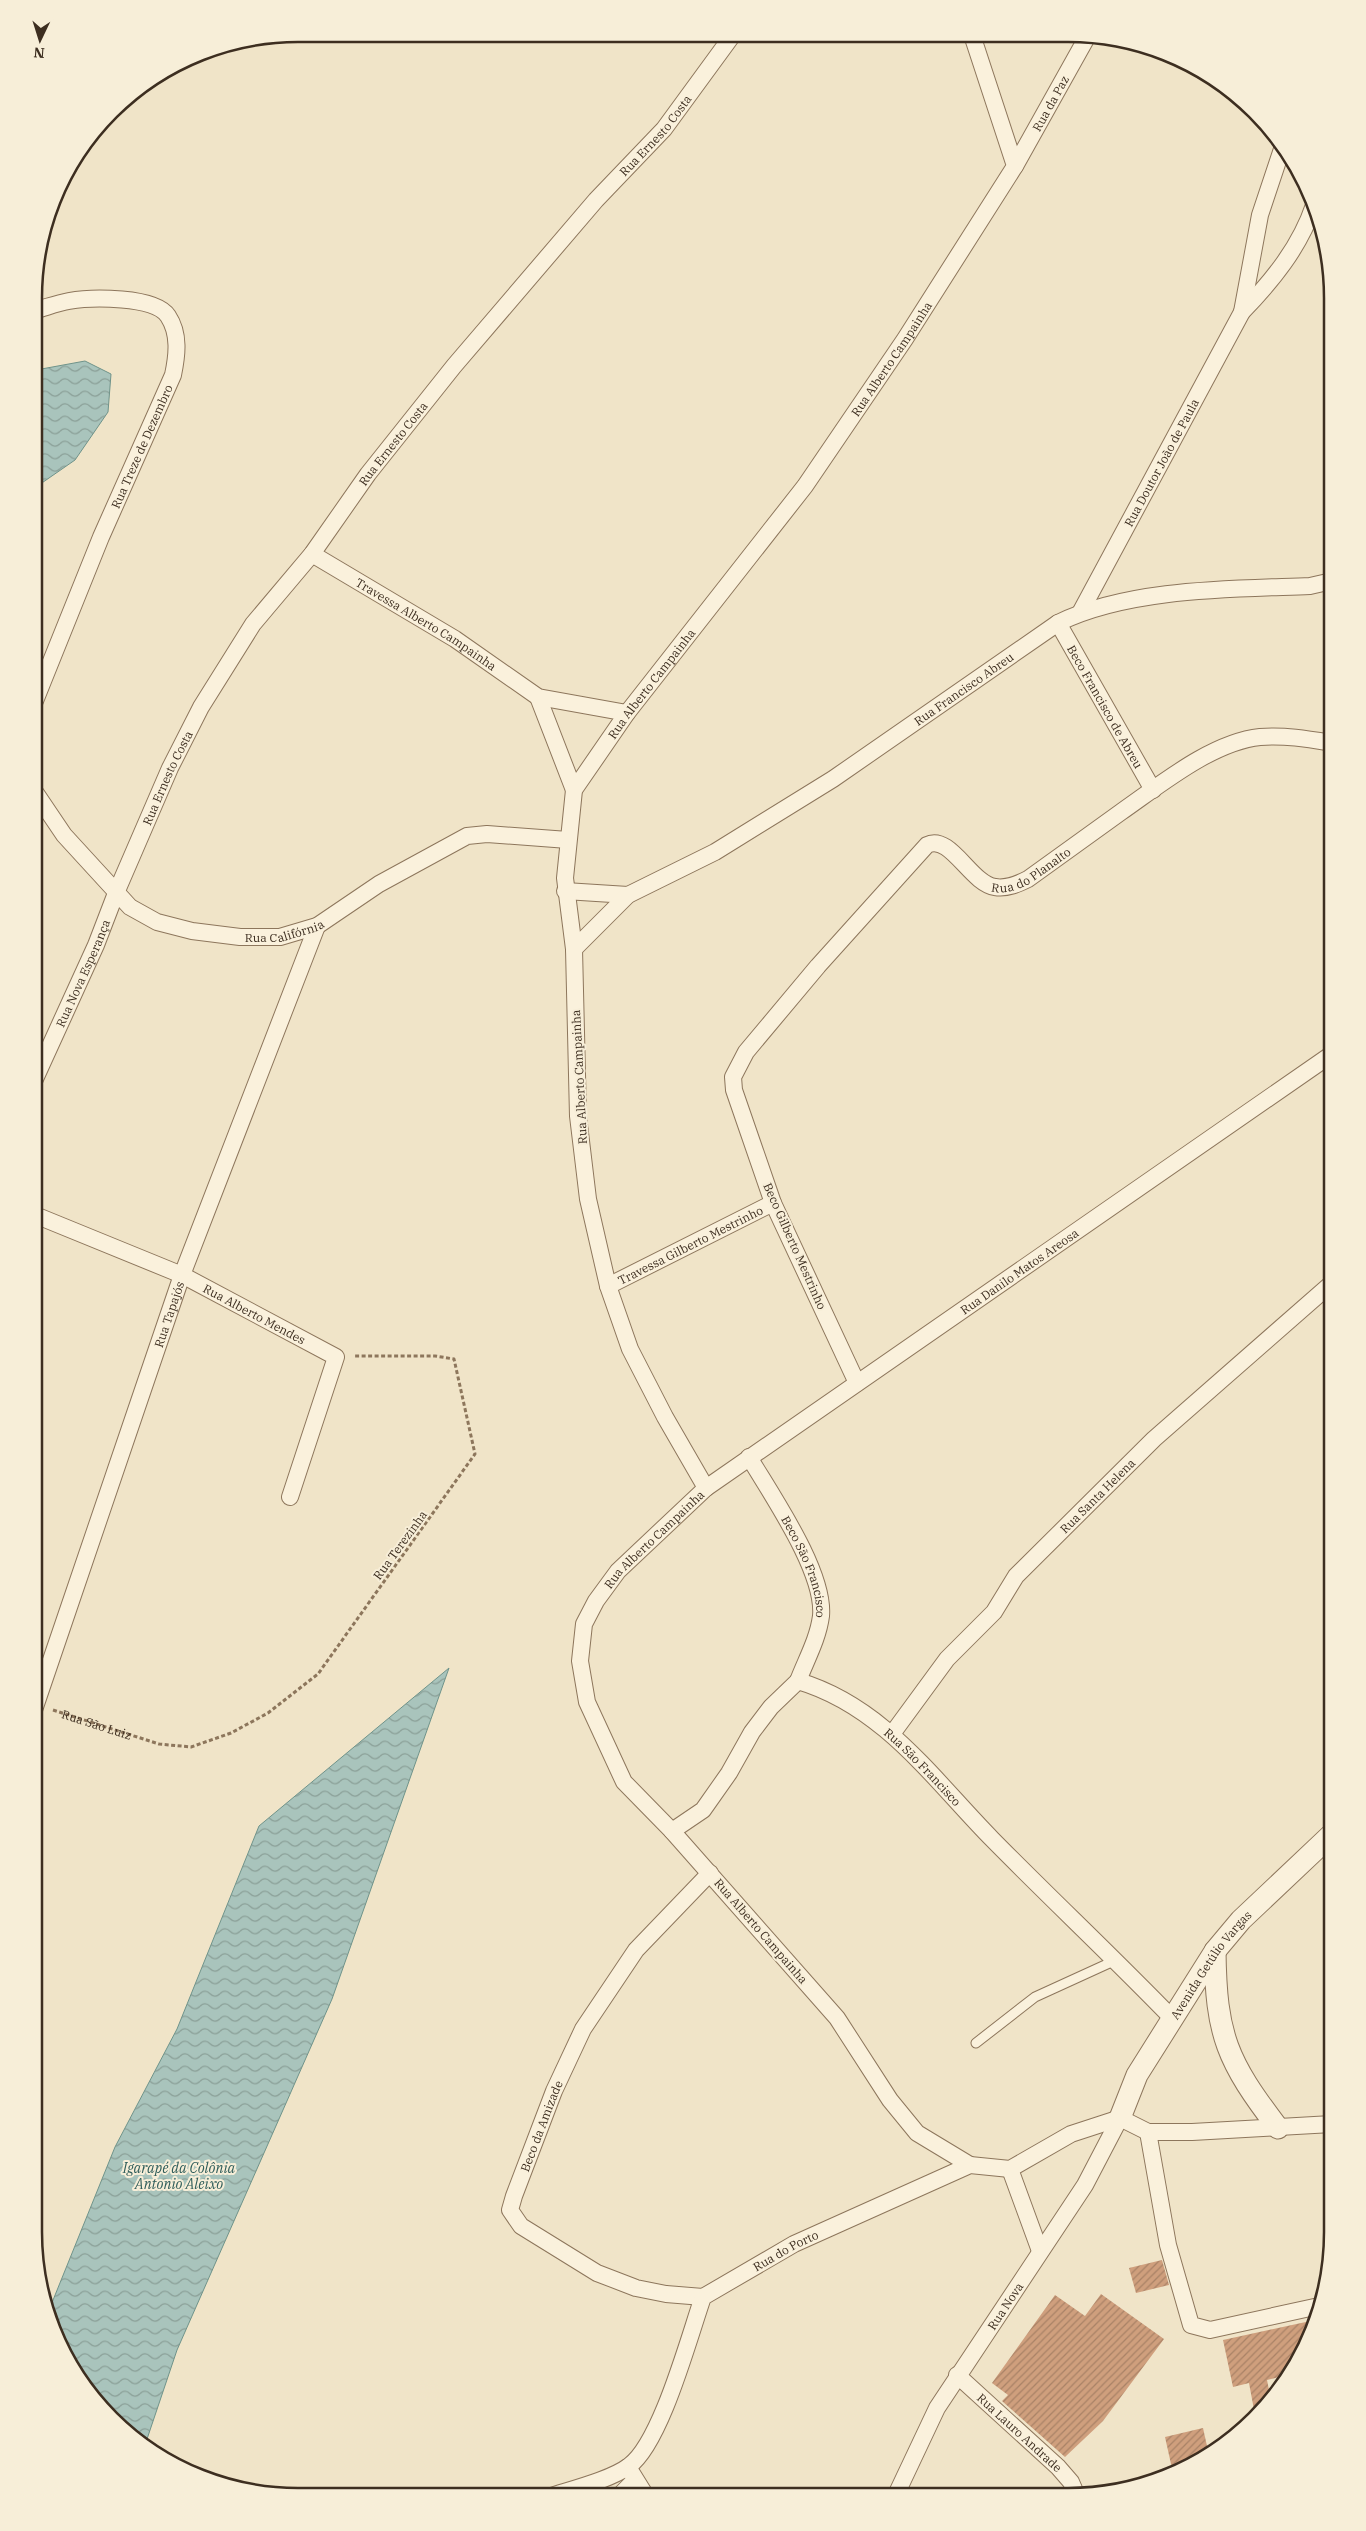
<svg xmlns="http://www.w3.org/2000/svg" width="1366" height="2531" viewBox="0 0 1366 2531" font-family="'IBM Plex Serif',serif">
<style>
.water{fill:url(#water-waves);stroke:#6f938a}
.building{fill:url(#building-hatch)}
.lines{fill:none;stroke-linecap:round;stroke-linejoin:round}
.service-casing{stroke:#8d765c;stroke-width:11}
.minor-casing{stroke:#8d765c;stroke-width:18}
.tertiary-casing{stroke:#8d765c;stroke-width:23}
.path{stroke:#8d765c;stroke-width:3;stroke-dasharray:4 2.5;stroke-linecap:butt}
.service{stroke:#faf1dc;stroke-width:9}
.minor{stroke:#faf1dc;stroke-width:16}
.tertiary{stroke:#faf1dc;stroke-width:21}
.labels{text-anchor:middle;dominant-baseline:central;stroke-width:4;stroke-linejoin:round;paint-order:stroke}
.street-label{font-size:12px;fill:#3d2e20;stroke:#f7eed8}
.water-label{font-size:14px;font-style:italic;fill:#2f5d5a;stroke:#f7eed8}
.rim{fill:none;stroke:#3d2e20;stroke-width:2.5}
</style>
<defs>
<pattern id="water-waves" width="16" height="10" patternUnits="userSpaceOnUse" patternTransform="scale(1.25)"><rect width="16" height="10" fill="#a9c4bc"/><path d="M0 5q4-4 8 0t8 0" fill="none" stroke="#8ba098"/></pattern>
<pattern id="building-hatch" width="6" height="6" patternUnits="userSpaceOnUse" patternTransform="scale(1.25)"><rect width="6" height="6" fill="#cf9f7d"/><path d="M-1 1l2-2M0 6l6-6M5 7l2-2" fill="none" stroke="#a98266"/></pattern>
</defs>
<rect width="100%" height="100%" fill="#f0e4c8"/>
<!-- water -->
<g class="water">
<path d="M85,361L111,374L108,412L75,460L36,487V370Z"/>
<path d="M449,1668L332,1999L177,2350L145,2445L124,2432L79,2380L47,2315L115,2147L177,2029L259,1826Z"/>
</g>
<!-- building -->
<g class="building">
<path d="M1162,2260L1169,2285L1136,2293L1129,2268Z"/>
<path d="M1101,2294L1164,2339L1103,2421L1065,2457L1002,2401L1008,2395L992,2383L1055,2295L1085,2316Z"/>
<path d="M1315,2320L1312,2333L1288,2375L1267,2380L1271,2400L1255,2415L1249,2383L1233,2387L1223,2340Z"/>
<path d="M1203,2428L1209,2455L1173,2473L1165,2437Z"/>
</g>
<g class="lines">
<defs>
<path id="service" d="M976,2043L1035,1997L1116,1960"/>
<g id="minor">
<path id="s2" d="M1015,166L1086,39"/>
<path d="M1242,312L1260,215L1283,146"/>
<path id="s3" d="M312,554L455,639L538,697L627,713"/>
<path id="s4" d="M1080,613L1242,312C1272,281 1300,247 1314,205"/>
<path id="s5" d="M1058,623L1153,790"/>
<path d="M538,697L574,790"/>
<path id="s6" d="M35,701L101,537L173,375C177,356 180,334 168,316C155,296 91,297 69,301C58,303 47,307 36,310"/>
<path id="s7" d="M35,792L64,835L130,907L157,922L192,931L240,937H280L317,926L379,884L467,836L487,834L568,840"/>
<path d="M565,891L628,895"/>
<path id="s8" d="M574,949L628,895L715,852L833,779L1058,623C1129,588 1232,589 1310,586L1332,581"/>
<path id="s9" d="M35,1079L96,945L116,893L170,768L201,707L253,624L312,554L368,474L454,366L596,200L664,129L732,36"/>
<path id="s10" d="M35,1215L182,1275L336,1357L290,1497"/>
<path id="s11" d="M608,1286L773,1203"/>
<path id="s12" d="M857,1383L773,1203L734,1090L733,1077L746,1052L818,966L927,845C950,833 971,884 995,887C1007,889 1018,884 1028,879C1059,857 1090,834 1121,812C1160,785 1212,742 1260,737C1285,735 1308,739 1332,743"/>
<path id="s13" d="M749,1457C772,1496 825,1572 821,1616C818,1639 806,1660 798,1681"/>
<path id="s14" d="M706,1488L1332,1054"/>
<path id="s15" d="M34,1710L182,1275L317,926"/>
<path id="s16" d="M892,1734L947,1659L994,1612L1016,1576L1154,1439L1332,1283"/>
<path id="s17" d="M672,1831L703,1810L729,1773L752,1732L771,1707L798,1681C883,1706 933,1779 992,1839C1051,1899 1113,1957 1172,2018"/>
<path d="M1120,2118L1148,2132H1192L1332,2124"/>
<path d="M1148,2132L1168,2245L1191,2325L1210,2330L1319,2306"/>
<path id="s18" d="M970,2165L917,2133L890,2100L837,2018L672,1831L624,1782L587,1702L580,1661L584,1624L596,1601L618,1571L706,1488L665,1417L630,1349L608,1286L588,1199L578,1116L574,949L565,878L574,790L627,713L805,486L905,339L1015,166L973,38"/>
<path d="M1010,2169L1040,2251"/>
<path id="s19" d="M703,2297L666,2294L636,2288L597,2273L521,2226L510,2210L514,2196L554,2091L583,2029L636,1950L710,1873"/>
<path id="s20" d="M957,2375L1058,2467L1071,2482L1077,2496"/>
<path d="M628,2467L646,2496"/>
<path id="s21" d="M551,2496C573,2489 612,2479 629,2466C661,2443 689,2337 703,2297L794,2244L970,2165L1010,2169L1071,2134L1120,2118"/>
<path d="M619,2496L635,2480"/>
<path id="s22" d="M895,2497L937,2408L1085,2185L1120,2118"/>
</g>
<g id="tertiary">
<path d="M1215,1951C1216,2036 1227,2061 1278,2128"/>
<path id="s23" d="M1120,2118L1137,2075L1215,1951L1241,1920L1332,1834"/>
</g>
</defs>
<!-- service casing -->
<use href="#service" class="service-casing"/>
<!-- minor casing -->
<use href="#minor" class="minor-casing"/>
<!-- tertiary casing -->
<use href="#tertiary" class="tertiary-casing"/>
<!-- path -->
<path class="path" id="s1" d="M53,1710L159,1744L191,1747L231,1733L268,1713L318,1674L475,1454L454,1359L435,1356H354"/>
<!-- service -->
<use href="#service" class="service"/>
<!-- minor -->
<use href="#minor" class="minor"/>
<!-- tertiary -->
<use href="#tertiary" class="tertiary"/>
</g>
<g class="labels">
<!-- street labels -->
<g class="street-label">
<text stroke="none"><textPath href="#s2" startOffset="72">Rua da Paz</textPath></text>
<text stroke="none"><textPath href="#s9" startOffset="1139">Rua Ernesto Costa</textPath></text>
<text stroke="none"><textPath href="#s18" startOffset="2132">Rua Alberto Campainha</textPath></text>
<text stroke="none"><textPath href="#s9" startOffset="734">Rua Ernesto Costa</textPath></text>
<text stroke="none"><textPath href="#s6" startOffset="276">Rua Treze de Dezembro</textPath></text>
<text stroke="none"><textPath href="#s4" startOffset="171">Rua Doutor João de Paula</textPath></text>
<text stroke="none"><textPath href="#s3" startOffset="134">Travessa Alberto Campainha</textPath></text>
<text stroke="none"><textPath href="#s18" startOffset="1728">Rua Alberto Campainha</textPath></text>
<text stroke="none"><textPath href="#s8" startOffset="471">Rua Francisco Abreu</textPath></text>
<text stroke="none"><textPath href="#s5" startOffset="96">Beco Francisco de Abreu</textPath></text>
<text stroke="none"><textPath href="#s9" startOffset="329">Rua Ernesto Costa</textPath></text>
<text stroke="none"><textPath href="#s12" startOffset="759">Rua do Planalto</textPath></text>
<text stroke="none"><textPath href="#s7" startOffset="310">Rua Califórnia</textPath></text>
<text stroke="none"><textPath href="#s9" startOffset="116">Rua Nova Esperança</textPath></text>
<text transform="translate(579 1077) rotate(-93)">Rua Alberto Campainha</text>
<text stroke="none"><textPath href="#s11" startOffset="92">Travessa Gilberto Mestrinho</textPath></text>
<text transform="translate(795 1246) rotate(66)">Beco Gilberto Mestrinho</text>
<text stroke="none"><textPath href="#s14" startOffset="381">Rua Danilo Matos Areosa</textPath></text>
<text stroke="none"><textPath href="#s10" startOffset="241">Rua Alberto Mendes</textPath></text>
<text stroke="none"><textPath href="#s15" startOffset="418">Rua Tapajós</textPath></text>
<text stroke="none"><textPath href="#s16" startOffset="316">Rua Santa Helena</textPath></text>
<text stroke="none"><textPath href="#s18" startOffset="798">Rua Alberto Campainha</textPath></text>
<text transform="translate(400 1545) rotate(-54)">Rua Terezinha</text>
<text stroke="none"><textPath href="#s13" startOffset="124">Beco São Francisco</textPath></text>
<text stroke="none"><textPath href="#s1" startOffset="46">Rua São Luiz</textPath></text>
<text stroke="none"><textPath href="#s17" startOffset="352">Rua São Francisco</textPath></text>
<text transform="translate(761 1931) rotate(49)">Rua Alberto Campainha</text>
<text stroke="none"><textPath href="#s23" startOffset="179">Avenida Getúlio Vargas</textPath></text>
<text stroke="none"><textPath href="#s19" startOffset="308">Beco da Amizade</textPath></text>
<text stroke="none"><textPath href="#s21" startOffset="365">Rua do Porto</textPath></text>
<text stroke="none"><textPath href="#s22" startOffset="221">Rua Nova</textPath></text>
<text stroke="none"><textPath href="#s20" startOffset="85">Rua Lauro Andrade</textPath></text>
</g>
<!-- water labels -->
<g class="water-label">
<text x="179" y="2168">Igarapé da Colônia<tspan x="179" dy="16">Antonio Aleixo</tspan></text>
</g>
</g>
<!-- crop -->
<path d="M0 0H1366V2531H0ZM298 42H1068A256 256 0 0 1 1324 298V2232A256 256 0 0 1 1068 2488H298A256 256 0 0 1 42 2232V298A256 256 0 0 1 298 42Z" fill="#f7eed8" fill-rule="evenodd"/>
<path class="rim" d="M298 42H1068A256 256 0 0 1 1324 298V2232A256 256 0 0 1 1068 2488H298A256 256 0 0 1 42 2232V298A256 256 0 0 1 298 42Z"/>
<!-- north arrow -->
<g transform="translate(40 40) rotate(184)" stroke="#f7eed8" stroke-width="4" paint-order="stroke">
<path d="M0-4L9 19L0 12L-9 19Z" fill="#3d2e20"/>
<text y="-8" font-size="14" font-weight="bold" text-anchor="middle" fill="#3d2e20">N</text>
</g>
</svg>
